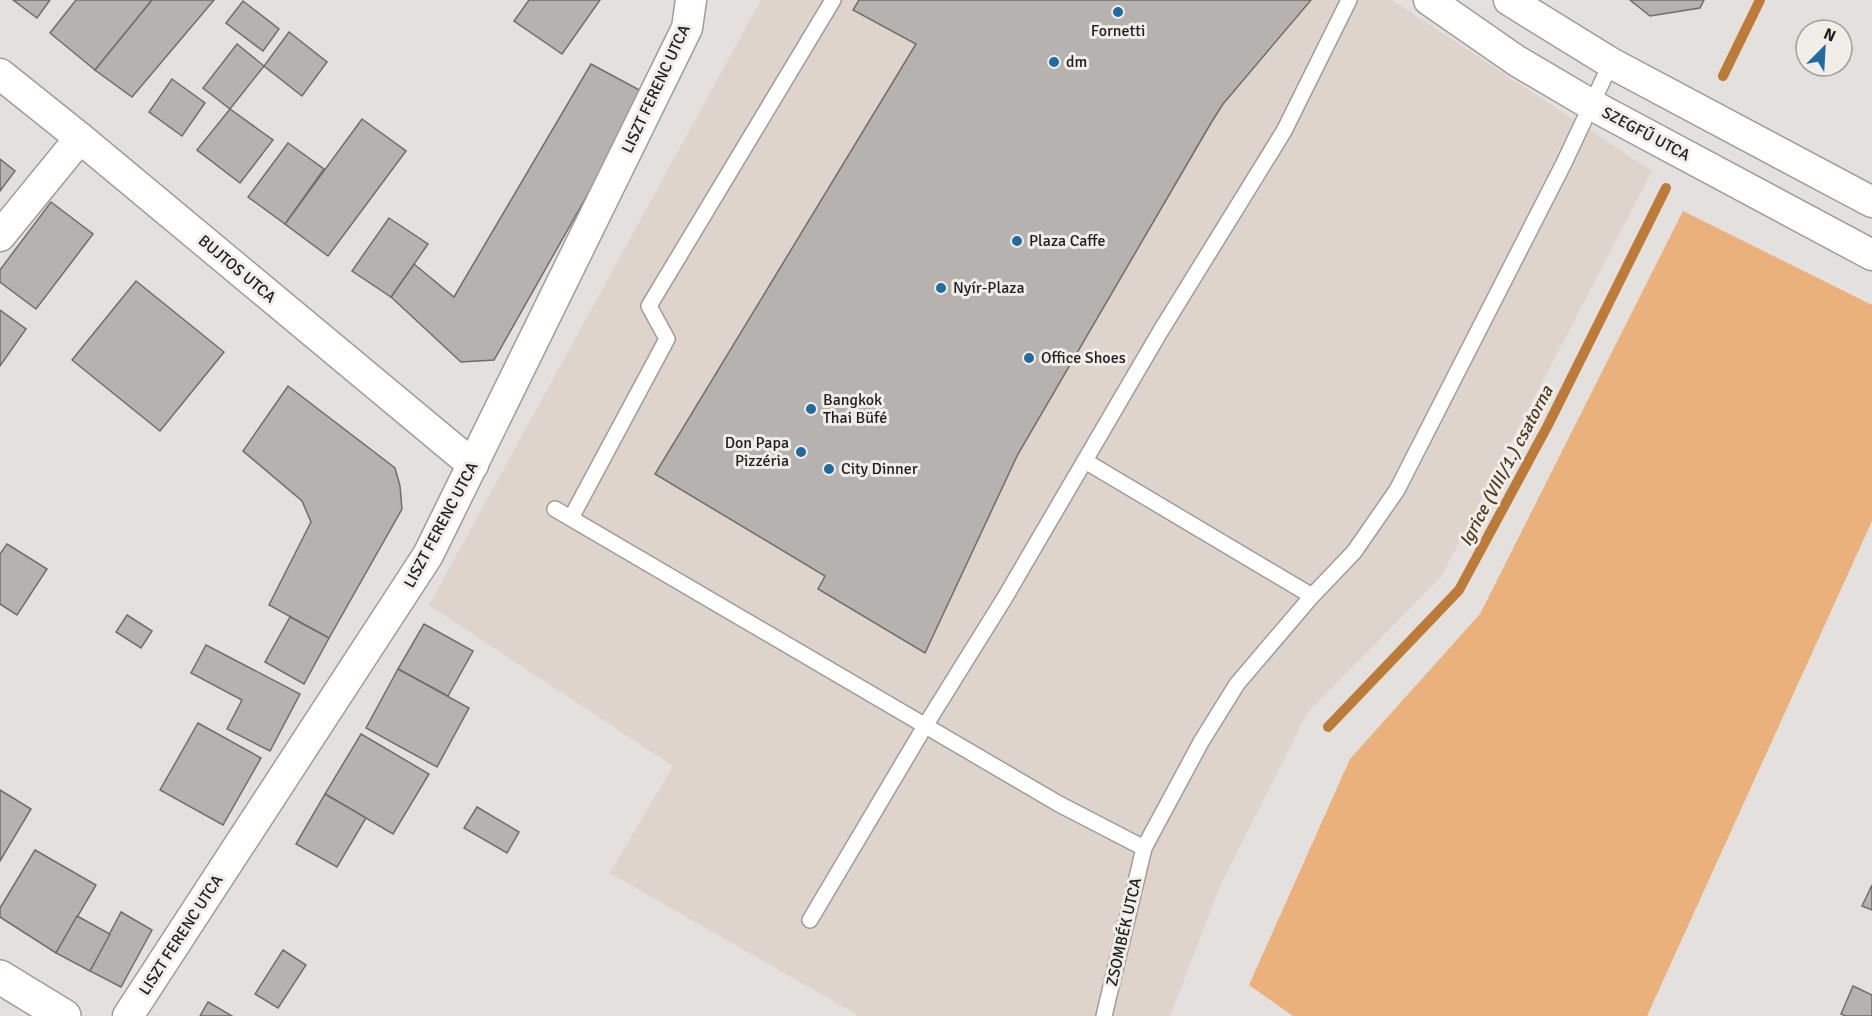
<svg xmlns="http://www.w3.org/2000/svg" width="1872" height="1016" viewBox="0 0 1872 1016" font-family="Signika,sans-serif">
<style>
.built{fill:#ded4cc}
.green{fill:#eab17c}
.lines{fill:none;stroke-linecap:round;stroke-linejoin:round}
.stream{stroke:#bc7b39;stroke-width:10}
.building{fill:#b5b2af;stroke:#706d6a;stroke-width:1.5}
.service-casing{stroke:#9f9c99;stroke-width:18}
.minor-casing{stroke:#9f9c99;stroke-width:33}
.primary-casing{stroke:#9f9c99;stroke-width:36}
.service{stroke:#fff;stroke-width:15}
.minor{stroke:#fff;stroke-width:30}
.primary{stroke:#fff;stroke-width:33}
.poi-dot{fill:#216b9e;stroke:#f1eeea;stroke-width:2}
.labels{text-anchor:middle;dominant-baseline:central;stroke-width:6;stroke-linejoin:round;paint-order:stroke}
.poi-label{font-size:16px;fill:#21201f;stroke:#f1eeea;text-anchor:start}
.street-label{font-size:16px;fill:#21201f;stroke:#f1eeea}
.water-label{font-size:18px;font-style:italic;fill:#54381c;stroke:#f1eeea}
</style>
<rect width="100%" height="100%" fill="#e4e0dd"/>
<!-- built -->
<path class="built" d="M761,0H1392L1652,171L1441,577L1307,713L1220,886L1170,1016H859L610,873L673,766L429,605Z"/>
<!-- green -->
<path class="green" d="M1683,211L1872,305V521L1647,1016H1293L1249,985L1350,759L1480,614Z"/>
<g class="lines">
<!-- stream -->
<g class="stream">
<path d="M1723,76L1760,0"/>
<path d="M1328,727L1459,590L1548,425L1666,188"/>
</g>
</g>
<!-- building -->
<g class="building">
<path d="M13,0H50L37,18Z"/>
<path d="M76,0H152L95,70L50,33Z"/>
<path d="M152,0H214L132,97L95,70Z"/>
<path d="M529,0H600L562,54L514,21Z"/>
<path d="M859,0H1311L1223,104L1211,123L1018,454L925,653L818,589L825,576L655,474L916,44L853,10Z"/>
<path d="M1630,0H1704L1700,8L1650,16Z"/>
<path d="M243,1L279,29L263,51L226,23Z"/>
<path d="M289,32L327,62L302,96L264,66Z"/>
<path d="M237,44L264,66L230,109L203,88Z"/>
<path d="M591,64L645,93L494,360L461,362L391,297L414,264L454,297Z"/>
<path d="M172,79L205,103L182,136L149,112Z"/>
<path d="M230,109L273,140L240,183L197,150Z"/>
<path d="M362,119L406,151L328,256L285,224Z"/>
<path d="M288,143L324,169L285,224L248,197Z"/>
<path d="M0,159L15,171L0,191Z"/>
<path d="M51,202L93,234L36,309L0,282V270Z"/>
<path d="M389,218L428,244L391,297L352,271Z"/>
<path d="M136,281L224,352L160,431L72,360Z"/>
<path d="M0,310L26,329L0,366Z"/>
<path d="M288,386L395,468L400,486L402,509L329,638L269,605L311,522L302,501L243,451Z"/>
<path d="M7,544L47,569L17,615L0,604V554Z"/>
<path d="M127,615L152,631L141,648L116,632Z"/>
<path d="M290,617L329,638L304,684L265,662Z"/>
<path d="M424,624L473,651L448,696L398,669Z"/>
<path d="M206,645L300,694L270,751L227,729L242,700L191,673Z"/>
<path d="M398,669L469,708L437,767L366,728Z"/>
<path d="M198,723L261,758L223,825L160,790Z"/>
<path d="M361,734L429,774L393,834L325,794Z"/>
<path d="M0,790L31,809L0,861Z"/>
<path d="M325,794L366,818L337,867L296,844Z"/>
<path d="M477,807L519,832L507,853L464,828Z"/>
<path d="M35,850L96,885L56,953L0,917V908Z"/>
<path d="M1872,885V910L1862,906Z"/>
<path d="M121,912L152,930L121,987L90,971Z"/>
<path d="M77,916L110,934L90,971L56,953Z"/>
<path d="M283,950L306,965L278,1008L255,994Z"/>
<path d="M1853,986L1872,995V1016H1846L1841,1014Z"/>
<path d="M208,1002L232,1016H200Z"/>
</g>
<g class="lines">
<defs>
<g id="service">
<path d="M1085,461L1312,596"/>
<path d="M555,509L1059,804L1144,848"/>
<path d="M571,518L667,339L649,306L833,0"/>
<path d="M810,920L925,726L1004,599L1160,332L1284,131L1349,0"/>
<path d="M1104,1016L1144,848L1201,742L1237,684L1312,596L1354,552L1397,490L1563,165L1611,63"/>
</g>
<g id="minor">
<path d="M1429,0L1517,61L1590,104L1872,255"/>
<path d="M1509,0L1611,63L1872,202"/>
<path d="M0,74L80,138L473,465"/>
<path d="M0,236L80,138"/>
<path d="M128,1016L428,555L687,28L691,0"/>
</g>
<path id="primary" d="M0,977L64,1016"/>
</defs>
<!-- service casing -->
<use href="#service" class="service-casing"/>
<!-- minor casing -->
<use href="#minor" class="minor-casing"/>
<!-- primary casing -->
<use href="#primary" class="primary-casing"/>
<!-- service -->
<use href="#service" class="service"/>
<!-- minor -->
<use href="#minor" class="minor"/>
<!-- primary -->
<use href="#primary" class="primary"/>
</g>
<!-- markers -->
<g class="poi-dot">
<circle cx="1118" cy="12" r="6"/>
<circle cx="1054" cy="62" r="6"/>
<circle cx="1017" cy="241" r="6"/>
<circle cx="941" cy="288" r="6"/>
<circle cx="1029" cy="358" r="6"/>
<circle cx="811" cy="409" r="6"/>
<circle cx="801" cy="452" r="6"/>
<circle cx="829" cy="469" r="6"/>
</g>
<g class="labels">
<!-- poi labels -->
<g class="poi-label">
<text x="1118" y="31" text-anchor="middle">Fornetti</text>
<text x="1066" y="62">dm</text>
<text x="1029" y="241">Plaza Caffe</text>
<text x="953" y="288">Nyír-Plaza</text>
<text x="1041" y="358">Office Shoes</text>
<text x="823" y="400">Bangkok<tspan x="823" dy="18">Thai Büfé</tspan></text>
<text x="789" y="443" text-anchor="end">Don Papa<tspan x="789" dy="18">Pizzéria</tspan></text>
<text x="841" y="469">City Dinner</text>
</g>
<!-- street labels -->
<g class="street-label">
<text transform="translate(656 89) rotate(-65)">LISZT FERENC UTCA</text>
<text transform="translate(1646 134) rotate(28)">SZEGFŰ UTCA</text>
<text transform="translate(237 269) rotate(40)">BUJTOS UTCA</text>
<text transform="translate(441 525) rotate(-62)">LISZT FERENC UTCA</text>
<text transform="translate(1124 932) rotate(-77)">ZSOMBÉK UTCA</text>
<text transform="translate(181 935) rotate(-57)">LISZT FERENC UTCA</text>
</g>
<!-- water labels -->
<g class="water-label">
<text transform="translate(1506 466) rotate(-62)">Igrice (VIII/1.) csatorna</text>
</g>
</g>
<!-- north arrow -->
<g transform="translate(1824 48) rotate(24)"><circle r="28" fill="#f1eeea" stroke="#9e9c99" stroke-width="1.5"/>
<path d="M0-4.5L10 22L0 15L-10 22Z" fill="#216b9e"/>
<text y="-9" font-size="16" font-weight="bold" text-anchor="middle" fill="#21201f">N</text>
</g>
</svg>
